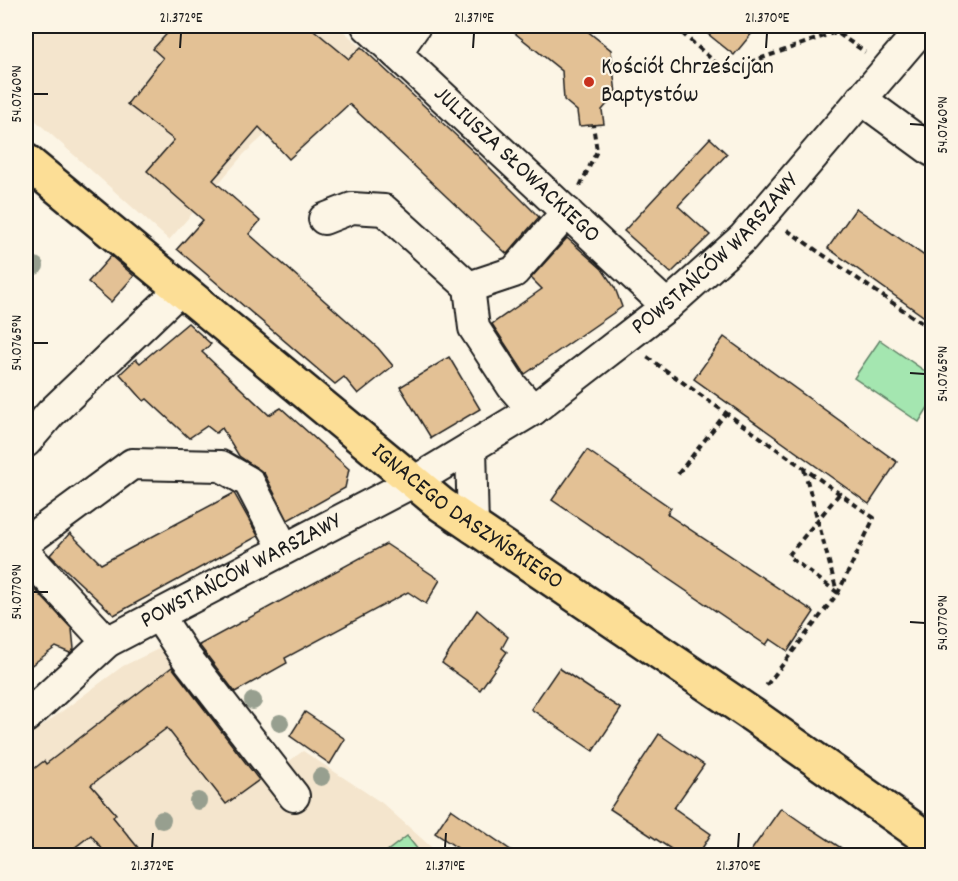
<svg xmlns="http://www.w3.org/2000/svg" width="958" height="881" viewBox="0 0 958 881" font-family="Dekko,sans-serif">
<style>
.built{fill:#f4e5cd}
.green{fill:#a4e6b0;stroke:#608166;stroke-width:1.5}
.building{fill:#e3c195;stroke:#1c1c1c;stroke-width:1.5}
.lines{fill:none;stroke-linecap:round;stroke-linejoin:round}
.minor-casing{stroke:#1c1c1c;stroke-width:34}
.major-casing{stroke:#1c1c1c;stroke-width:38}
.path{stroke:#1c1c1c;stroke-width:4;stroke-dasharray:6 4.5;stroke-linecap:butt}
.minor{stroke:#fcf5e5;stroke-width:30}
.major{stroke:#fcde96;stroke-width:33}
.tree{fill:#979f8f}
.ticks{fill:none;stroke:#1c1c1c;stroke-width:2}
.poi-dot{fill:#c8321e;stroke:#fcf5e5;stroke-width:2}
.labels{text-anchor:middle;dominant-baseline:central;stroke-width:4.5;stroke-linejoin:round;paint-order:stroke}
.poi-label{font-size:24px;fill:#1c1c1c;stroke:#fcf5e5;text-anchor:start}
.street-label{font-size:24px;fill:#1c1c1c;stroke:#fcf5e5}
.neatline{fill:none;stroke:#1c1c1c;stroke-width:2}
.ticks-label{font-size:15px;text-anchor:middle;fill:#1c1c1c}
</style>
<rect width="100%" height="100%" fill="#fcf5e5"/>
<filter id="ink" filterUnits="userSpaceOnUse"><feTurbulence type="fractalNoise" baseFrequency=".0167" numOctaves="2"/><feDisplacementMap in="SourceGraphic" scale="12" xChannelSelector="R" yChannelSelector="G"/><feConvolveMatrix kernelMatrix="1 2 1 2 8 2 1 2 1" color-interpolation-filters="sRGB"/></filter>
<g filter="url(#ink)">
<!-- built -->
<g class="built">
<path d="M26,26H338L361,47L244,154L169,240L26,112Z"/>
<path d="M171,643L272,774L303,751L382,803L440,855L26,856V738L123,666Z"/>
</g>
<!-- green -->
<g class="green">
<path d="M880,340L932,376V401L919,422L854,378Z"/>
<path d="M407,836L422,855H382Z"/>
</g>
<!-- building -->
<g class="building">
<path d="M174,26H309L349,59L361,47L478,156L539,217L507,254L349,104L289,159L259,127L213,180L260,221L249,234L378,348L393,366L358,394L344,377L335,384L177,249L203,220L147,171L174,140L127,104L163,58L153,49Z"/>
<path d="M506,26H581L611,50L616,94L602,110L604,124L579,126L577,111L564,100L562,71Z"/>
<path d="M698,26H758L734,55Z"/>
<path d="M710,138L727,154L678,206L710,235L671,273L624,231Z"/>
<path d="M856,208L933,262V323L828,248Z"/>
<path d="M567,238L602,269L615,288L622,307L525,374L492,324L542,289L531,278Z"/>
<path d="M111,256L134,276L111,302L88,282Z"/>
<path d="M188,323L211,344L202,352L269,415L281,408L349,469L345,488L288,520L264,473L239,456L222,428L216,433L207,426L189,438L147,399L144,401L120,374L136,359L140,363Z"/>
<path d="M724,337L897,462L869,504L694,379Z"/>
<path d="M449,357L480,409L431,438L400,387Z"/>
<path d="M587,450L671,508L667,514L814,612L788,651L770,639L766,645L552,500Z"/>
<path d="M234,493L258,536L114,615L50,555L70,533L101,564Z"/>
<path d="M386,544L440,580L426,604L408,592L285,658L287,663L235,692L199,645Z"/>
<path d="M27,581L72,629L74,649L70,653L56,647L26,669Z"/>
<path d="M477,610L508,637L502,648L507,652L480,690L442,663Z"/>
<path d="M172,667L259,780L226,804L167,728L91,785L116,814L113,817L144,855H107L91,835L65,855H26V775L44,761L46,764Z"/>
<path d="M559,668L621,709L593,751L531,709Z"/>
<path d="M305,712L345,739L330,764L290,736Z"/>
<path d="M659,734L704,765L674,808L711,834L698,855H680L610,809Z"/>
<path d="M781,808L804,824L852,855H748Z"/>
<path d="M451,809L518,855H468L435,833Z"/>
</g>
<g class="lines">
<defs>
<g id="minor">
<path id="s1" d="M367,26L667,306"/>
<path d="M396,53L415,26"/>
<path d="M861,99L932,151"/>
<path d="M324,219L352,208L384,210L469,287L474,328L512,386L533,410"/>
<path d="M469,287L514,272L567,212"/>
<path d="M26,442L51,413L181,289"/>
<path d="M471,447L473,528"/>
<path d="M26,542L132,464L221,466L249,482L284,549"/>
<path d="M26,554L107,642"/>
<path d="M158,615L186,657L294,796"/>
<path id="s2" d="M26,717L107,642L415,481L533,410L575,377L667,306L743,238L924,26"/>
</g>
<g id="major">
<path id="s3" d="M26,161L442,505L754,716L932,842"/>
</g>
</defs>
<!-- minor casing -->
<use href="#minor" class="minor-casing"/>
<!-- major casing -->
<use href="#major" class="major-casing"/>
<!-- path -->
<g class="path">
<path d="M674,26L725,71L836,32L865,52"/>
<path d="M580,186L597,151L593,125"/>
<path d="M787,230L932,330"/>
<path d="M647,357L874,518L838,593L766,686"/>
<path d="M804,469L837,592"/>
<path d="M678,474L726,413"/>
<path d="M838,593L788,556L840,493"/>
</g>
<!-- minor -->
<use href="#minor" class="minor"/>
<!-- major -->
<use href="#major" class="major"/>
</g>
<!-- trees -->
<g class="tree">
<circle cx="35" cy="266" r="9"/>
<circle cx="253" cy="701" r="9"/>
<circle cx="280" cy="723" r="9"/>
<circle cx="321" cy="777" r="9"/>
<circle cx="198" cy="801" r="9"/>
<circle cx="162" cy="820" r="9"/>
</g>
</g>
<!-- ticks -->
<path class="ticks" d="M180,48L181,33M473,48L474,33M766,48L767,33M33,94H48M910,124L925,125M33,343H48M910,373L925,374M33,592H48M910,622L925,623M152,848L153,833M445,848L446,833M738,848L739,833"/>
<!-- markers -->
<circle class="poi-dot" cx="589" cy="82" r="6"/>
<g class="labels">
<!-- poi labels -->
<g class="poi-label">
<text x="601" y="68">Kościół Chrześcijan<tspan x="601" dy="28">Baptystów</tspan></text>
</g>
<!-- street labels -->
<g class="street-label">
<text stroke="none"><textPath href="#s1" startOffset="204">JULIUSZA SŁOWACKIEGO</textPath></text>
<text stroke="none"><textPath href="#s2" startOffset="836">POWSTAŃCÓW WARSZAWY</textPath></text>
<text stroke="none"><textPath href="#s3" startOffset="567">IGNACEGO DASZYŃSKIEGO</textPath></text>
<text stroke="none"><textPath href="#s2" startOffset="262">POWSTAŃCÓW WARSZAWY</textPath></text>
</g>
</g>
<!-- margin -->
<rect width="958" height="881" fill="none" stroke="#fcf5e5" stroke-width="66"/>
<rect x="33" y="33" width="892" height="815" class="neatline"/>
<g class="ticks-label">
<text x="181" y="22">21.372°E</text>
<text x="474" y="22">21.371°E</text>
<text x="767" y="22">21.370°E</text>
<text transform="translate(16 94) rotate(-90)" y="5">54.0760°N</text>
<text transform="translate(942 125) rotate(-90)" y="5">54.0760°N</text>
<text transform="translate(16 343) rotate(-90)" y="5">54.0765°N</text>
<text transform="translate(942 374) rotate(-90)" y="5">54.0765°N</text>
<text transform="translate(16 592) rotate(-90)" y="5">54.0770°N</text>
<text transform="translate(942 623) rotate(-90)" y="5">54.0770°N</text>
<text x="152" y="870">21.372°E</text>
<text x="445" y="870">21.371°E</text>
<text x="738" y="870">21.370°E</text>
</g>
</svg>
